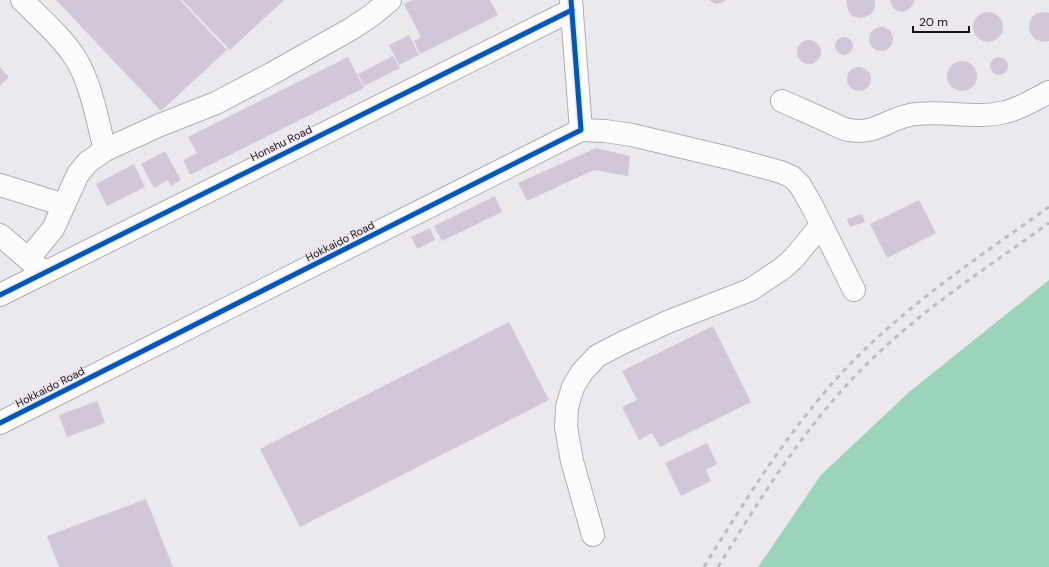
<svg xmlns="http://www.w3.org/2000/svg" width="1049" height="567" viewBox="0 0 1049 567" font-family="'DM Sans',sans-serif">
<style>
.forest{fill:#9cd4b9}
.building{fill:#d2c7d9}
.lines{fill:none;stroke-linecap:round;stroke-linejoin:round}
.minor-casing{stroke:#b1aeb3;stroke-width:24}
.minor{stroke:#fcfcfc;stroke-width:22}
.rail{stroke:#bebdbe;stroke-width:3;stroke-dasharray:5 5;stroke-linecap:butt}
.cycleway-casing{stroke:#ede6f1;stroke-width:8}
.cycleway{stroke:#0057b8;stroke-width:5}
.labels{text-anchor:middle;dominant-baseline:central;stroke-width:3;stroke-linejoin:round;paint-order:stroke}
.street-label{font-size:11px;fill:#161418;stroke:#ede6f1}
</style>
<rect width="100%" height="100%" fill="#ece9ee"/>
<!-- forest -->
<path class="forest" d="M1049,280V567H758L821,475L908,393Z"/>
<!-- building -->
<g class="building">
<path d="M56,0H180L227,50L161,111Z"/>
<path d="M182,0H284L230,50Z"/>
<path d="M412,0H490L498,15L420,54L414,41L421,37L404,4Z"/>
<path d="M709,0H726L721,3L716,4Z"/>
<path d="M846,0H875V7L872,13L866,17L859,18L852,16L848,10Z"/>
<path d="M890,0H914V1L912,6L908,10L903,12L898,11L893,8Z"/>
<path d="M1043,12L1049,13V41L1042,42L1035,39L1031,34L1029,28L1030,22L1032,17L1037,13Z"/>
<circle cx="988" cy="27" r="15"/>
<circle cx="881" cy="39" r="12"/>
<path d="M409,35L419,55L399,65L389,45Z"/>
<circle cx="844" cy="46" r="9"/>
<circle cx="809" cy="52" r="12"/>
<path d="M393,56L400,68L364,86L358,74Z"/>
<circle cx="999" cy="66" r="9"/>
<path d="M348,57L364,88L190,175L183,160L197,153L188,137Z"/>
<circle cx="962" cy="76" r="15"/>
<path d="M0,67L9,77L0,86Z"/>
<circle cx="859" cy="79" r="12"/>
<path d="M596,148L630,156L628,176L594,170L527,201L518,183Z"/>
<path d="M165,151L181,180L171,186L168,180L154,188L141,164Z"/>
<path d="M134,164L145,187L107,206L96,184Z"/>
<path d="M495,196L502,212L442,241L434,226Z"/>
<path d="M919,200L936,233L887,258L870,224Z"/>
<path d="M862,214L865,222L850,227L847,219Z"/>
<path d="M430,228L435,240L417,249L411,237Z"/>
<path d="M509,322L549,400L300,527L260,449Z"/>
<path d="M713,326L751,402L660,447L652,433L639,440L622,407L637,400L622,371Z"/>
<path d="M97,401L105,423L67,437L59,415Z"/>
<path d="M707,443L717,464L706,470L711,481L681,496L665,463Z"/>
<path d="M146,499L173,567H59L47,536Z"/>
</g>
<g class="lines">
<defs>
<g id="minor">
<path d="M22,0C40,18 62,37 76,59C92,86 97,120 105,150"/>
<path d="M782,101C797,108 812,114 827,121C834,124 842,129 849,130C876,135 887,119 910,115C941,109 974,120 1005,112C1020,109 1035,99 1049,92"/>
<path d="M581,130L605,131L632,135L729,158L781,172L792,177L800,185L812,206L854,290"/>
<path d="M0,185L64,205"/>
<path d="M0,235L40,269"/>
<path d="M28,259L53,229L78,174L88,162L105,150L160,125L216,103L271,74L351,29L372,15L390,0"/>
<path d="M0,295L572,10"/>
<path d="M0,423L581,130L571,0"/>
<path d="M593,535L572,461L566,427L567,407L573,387L582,372L597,356L624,342L670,321L750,290L783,268L794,258L821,225"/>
</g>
</defs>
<!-- minor casing -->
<use href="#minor" class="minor-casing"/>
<!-- minor -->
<use href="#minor" class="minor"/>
<!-- rail -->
<g class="rail">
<path d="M704,567C741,507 778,447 824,393C887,318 970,263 1049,207"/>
<path d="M718,567C763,494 808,421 870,361C924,308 988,267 1049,223"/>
</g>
<defs>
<g id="cycleway">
<path d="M0,295L572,10"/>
<path d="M0,423L581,130L571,0"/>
</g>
</defs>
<!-- cycleway casing -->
<use href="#cycleway" class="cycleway-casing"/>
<!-- cycleway -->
<use href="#cycleway" class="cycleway"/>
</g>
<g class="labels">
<!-- street labels -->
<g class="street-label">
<text transform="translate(281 143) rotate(-26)">Honshu Road</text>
<text transform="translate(340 241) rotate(-27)">Hokkaido Road</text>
<text transform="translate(50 387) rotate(-27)">Hokkaido Road</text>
</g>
</g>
<!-- scale -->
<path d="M913 26v6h56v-6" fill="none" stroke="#161418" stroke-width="2"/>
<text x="919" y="26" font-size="12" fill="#161418" stroke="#ede6f1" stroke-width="3" paint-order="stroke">20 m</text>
</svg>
